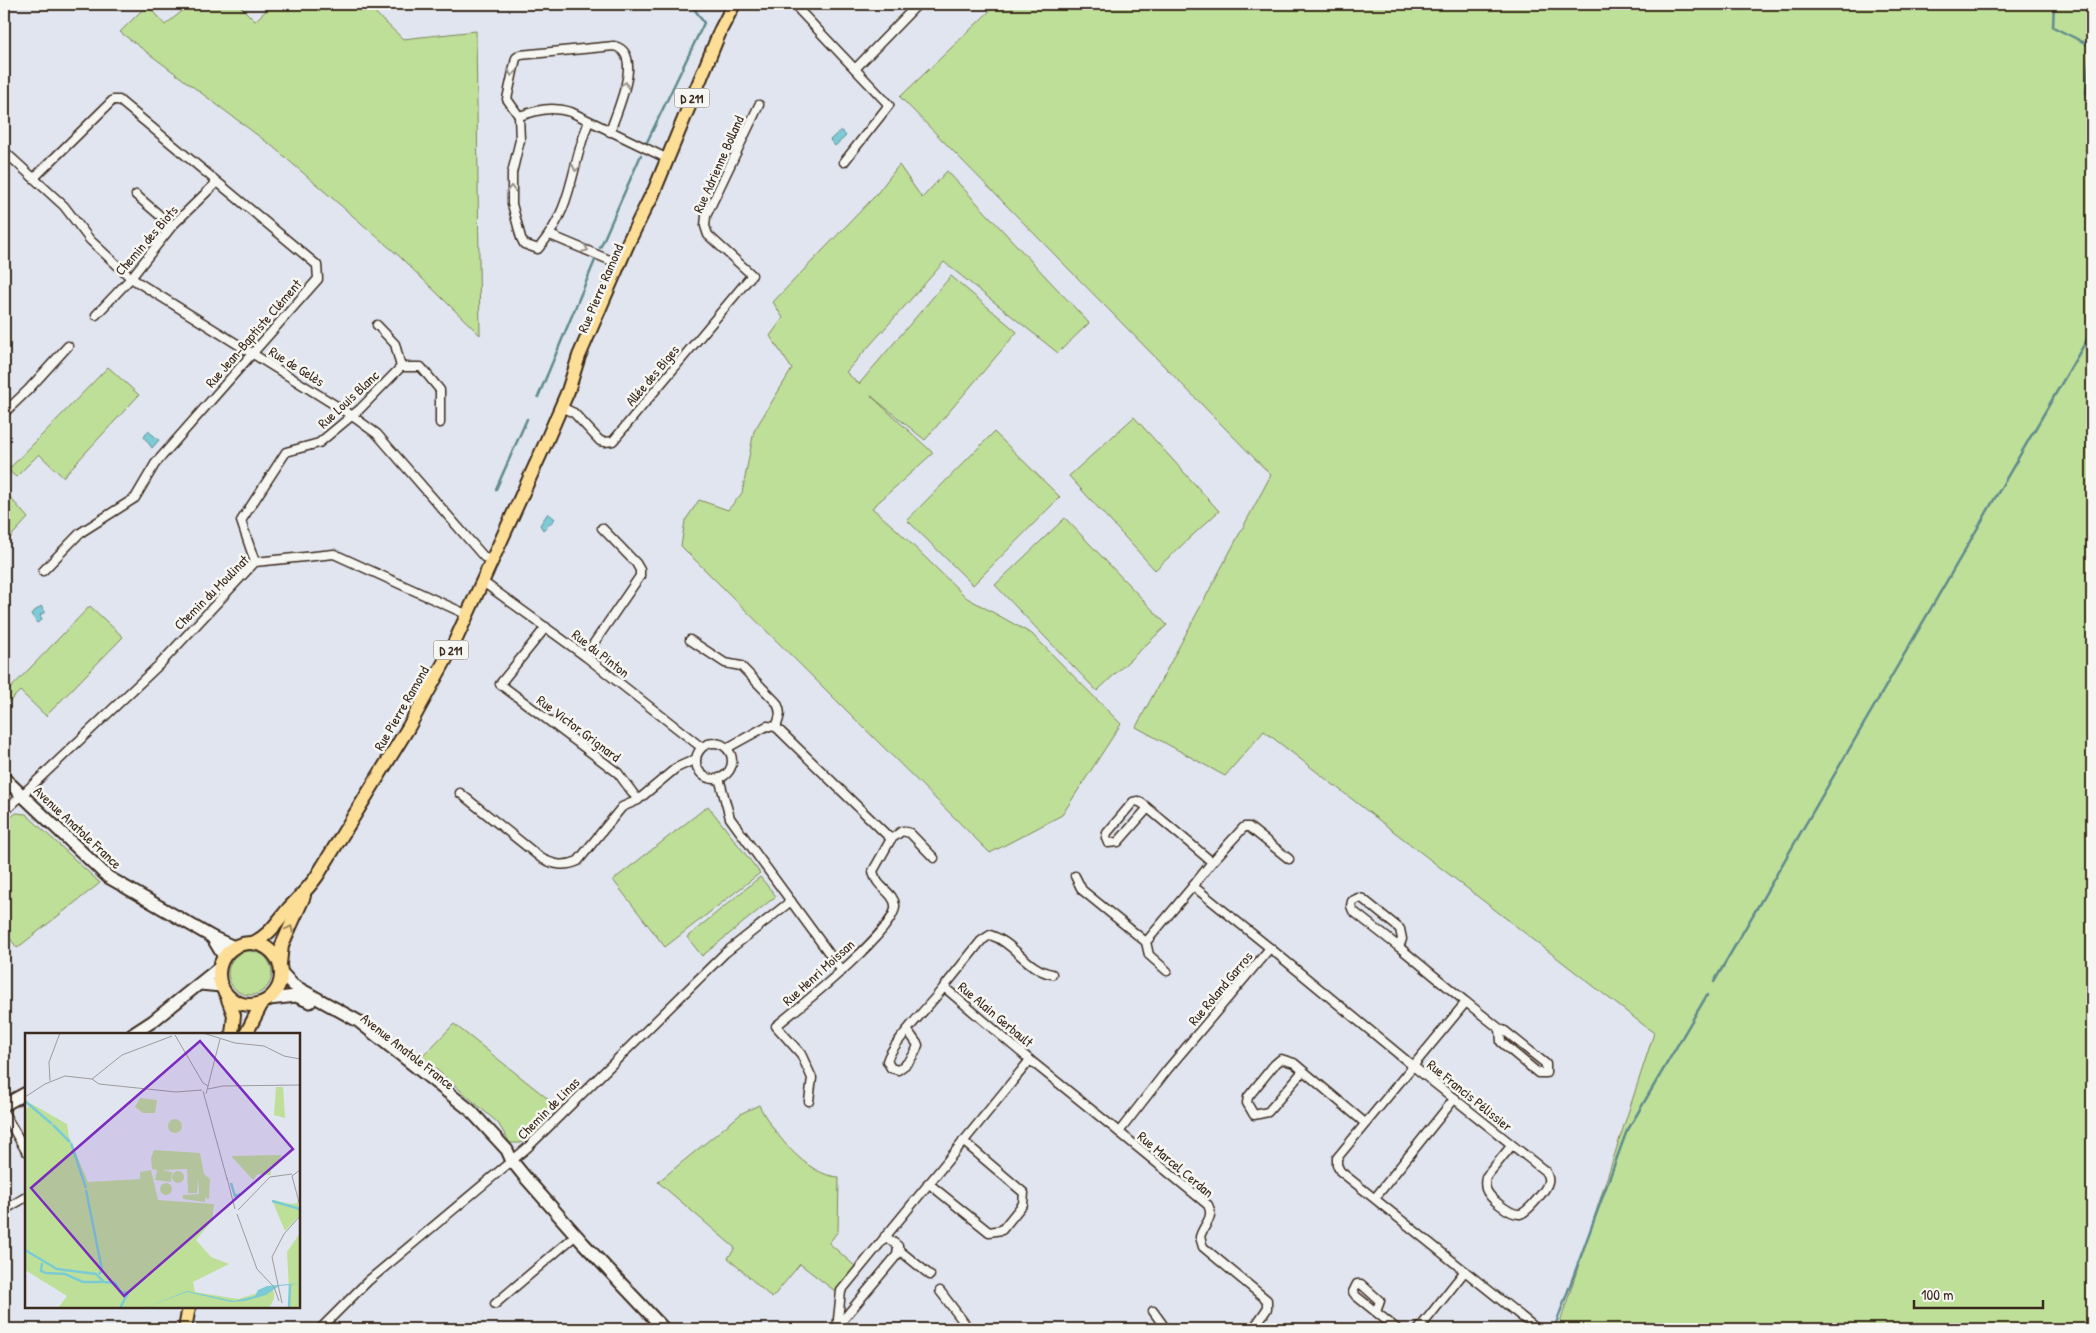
<svg xmlns="http://www.w3.org/2000/svg" width="2096" height="1333" viewBox="0 0 2096 1333" font-family="'Patrick Hand',sans-serif">
<style>
.green{fill:#bedf98;stroke:#7c845b}
.water{fill:#7bcbd7;stroke:#618b8d}
.lines{fill:none;stroke-linecap:round;stroke-linejoin:round}
.stream{stroke:#618b8d;stroke-width:2.5}
.street-casing{stroke:#3b2a1e;stroke-width:11}
.secondary-casing{stroke:#3b2a1e;stroke-width:15}
.primary-casing{stroke:#3b2a1e;stroke-width:16}
.street{stroke:#f6f6f2;stroke-width:8}
.secondary{stroke:#f6f6f2;stroke-width:11}
.primary{stroke:#fdde96;stroke-width:12}
.oneway{stroke:#989088}
.oneway2{stroke:#9c845a}
.labels{text-anchor:middle;dominant-baseline:central;stroke-width:5;stroke-linejoin:round;paint-order:stroke}
.shield{fill:#f6f6f2;stroke:#73675e;stroke-width:1}
.shield-label{font-size:12px;font-weight:bold;fill:#3b2a1e}
.street-label{font-size:14px;fill:#3b2a1e;stroke:#f6f6f2}
.inset-river{fill:none;stroke:#7bcbd7;stroke-width:2.5}
.inset-road{fill:none;stroke:#9e9a9c;stroke-width:1}
.view{fill:#7b2cbf;fill-opacity:0.15;stroke:#7b2cbf;stroke-width:2.5}
.inset-edge{fill:none;stroke:#3b2a1e;stroke-width:2.5}
</style>
<rect width="100%" height="100%" fill="#e0e5f0"/>
<filter id="ink" filterUnits="userSpaceOnUse"><feTurbulence type="fractalNoise" baseFrequency=".02" numOctaves="2"/><feDisplacementMap in="SourceGraphic" scale="10" xChannelSelector="R" yChannelSelector="G"/><feConvolveMatrix kernelMatrix="1 2 1 2 8 2 1 2 1" color-interpolation-filters="sRGB"/></filter>
<g filter="url(#ink)">
<!-- green -->
<g class="green">
<path d="M191,4H238L255,21L273,4H366L403,39L476,31L480,335L398,255L272,146L120,32L147,5L165,25Z"/>
<path d="M997,4H2092V1329H1558L1654,1033L1264,731L1225,776L1136,727L1271,475L900,97Z"/>
<path d="M899,165L922,198L947,171L1089,323L1058,353L944,262L846,372L859,384L951,276L1017,332L925,440L870,395L933,453L872,508L897,530L967,598L1032,634L1121,724L1062,815L990,853L681,546L685,521L699,500L728,510L742,493L754,431L792,369L770,336L783,318L773,302L875,196Z"/>
<path d="M108,367L139,395L63,477L39,454L16,477L8,470Z"/>
<path d="M1134,417L1219,511L1155,570L1069,476Z"/>
<path d="M994,432L1060,497L973,585L907,520Z"/>
<path d="M8,495L28,518L4,544V500Z"/>
<path d="M1065,518L1167,625L1097,691L995,585Z"/>
<path d="M90,606L123,637L46,716L20,691L4,707V695Z"/>
<path d="M708,806L760,873L665,947L613,880Z"/>
<path d="M16,813L26,814L100,883L17,948L4,930V823Z"/>
<path d="M760,877L776,896L702,956L687,937Z"/>
<circle cx="250" cy="973" r="22"/>
<path d="M454,1024L557,1106L521,1143H510L498,1123L422,1057Z"/>
<path d="M759,1105C772,1131 806,1176 839,1177L838,1231L829,1243L856,1267L835,1291L800,1264L772,1298L728,1258L735,1248L658,1182L742,1113Z"/>
</g>
<!-- water -->
<g class="water">
<path d="M841,130L846,136L835,146L830,140Z"/>
<path d="M148,431L159,440L152,448L144,437Z"/>
<path d="M548,513L555,519L543,530L540,525Z"/>
<path d="M41,606L45,612L40,615L42,620L37,623L31,614Z"/>
</g>
<g class="lines">
<!-- stream -->
<g class="stream">
<path d="M2054,4L2053,27L2091,46L2086,93L2092,99"/>
<path d="M648,5L664,4"/>
<path d="M2092,135L2086,150L2092,159"/>
<path d="M647,142L704,23L691,4"/>
<path d="M600,248L641,155"/>
<path d="M538,397L596,258"/>
<path d="M496,489L527,419"/>
<path d="M1714,982L2092,331"/>
<path d="M1554,1329L1626,1133L1707,995"/>
</g>
<defs>
<g id="street">
<path d="M798,4L800,11L889,105L844,162"/>
<path d="M855,69L918,4"/>
<path d="M519,116L507,99L516,58L520,55L614,46C645,53 616,112 610,132"/>
<path d="M589,121C570,168 574,207 538,249L524,244L521,238L512,204V173L520,140L519,116C538,110 551,106 571,112L666,158"/>
<path d="M4,151L64,206L90,240L131,278L351,415L377,434L484,557L493,562"/>
<path d="M34,178L113,100H119L317,265L318,279L155,464L135,498L80,533L43,571"/>
<path d="M136,195L172,226"/>
<path d="M550,235L619,264"/>
<path d="M96,315L131,278L172,226L217,182"/>
<path d="M377,325L395,344L401,367"/>
<path d="M561,407L574,413L600,441L605,442L613,441L752,275L708,235L705,226L706,216L759,105"/>
<path d="M4,413L28,390L68,346"/>
<path d="M255,562L241,521L286,452L319,443L360,409L401,367H421L440,390V423"/>
<path d="M483,582L585,656L701,747"/>
<path d="M546,627L500,684L618,773L638,800L676,768L696,759"/>
<path d="M690,640L725,663L741,666L776,702C782,712 780,717 776,727L767,726L727,748"/>
<path d="M585,656L640,576V570L636,563L602,528"/>
<path d="M776,727L891,839L873,871C876,888 894,892 895,905C899,928 797,1009 776,1026L801,1054L812,1078L809,1101"/>
<circle cx="714" cy="761" r="18"/>
<path d="M719,778L730,818L842,971"/>
<path d="M460,793L541,858C554,865 564,867 578,861L622,807L638,800"/>
<path d="M1147,809L1118,842L1108,843L1106,838L1107,833L1133,802L1138,801L1143,804L1212,862L1193,886L1270,948"/>
<path d="M4,812L160,664L255,562L334,554L468,615"/>
<path d="M891,839L902,831L910,833L934,858"/>
<path d="M1212,862L1244,827H1249L1289,859"/>
<path d="M1075,876L1082,890L1146,942"/>
<path d="M1358,898L1363,899L1400,929L1402,939L1399,947L1353,911L1351,906L1352,901Z"/>
<path d="M1399,947L1466,1002L1413,1066L1545,1171C1547,1174 1549,1178 1548,1182C1547,1189 1527,1213 1520,1214C1510,1215 1489,1198 1486,1189C1485,1185 1485,1181 1486,1177L1512,1145"/>
<path d="M1167,971L1149,955L1146,942L1193,886"/>
<path d="M1466,1002L1500,1029L1501,1042L1538,1073H1546V1064L1505,1031L1500,1029"/>
<path d="M908,1031L918,1045C915,1055 908,1064 898,1070L891,1068L887,1061C892,1043 931,1004 944,987"/>
<path d="M1030,1060L944,987L981,941L990,935C1014,942 1027,970 1052,974"/>
<path d="M1303,1071L1268,1112L1254,1115L1247,1103L1248,1097L1274,1065L1281,1059L1294,1063L1365,1123"/>
<path d="M4,1113L26,1151"/>
<path d="M1119,1132L1208,1205C1215,1218 1203,1225 1200,1237L1203,1247L1267,1300V1309L1253,1329"/>
<path d="M928,1183L989,1232L1002,1230L1023,1204L1024,1193L963,1141"/>
<path d="M1375,1198L1455,1098"/>
<path d="M4,1210L26,1197"/>
<path d="M899,1250L930,1275"/>
<path d="M940,1291L969,1329"/>
<path d="M495,1304L576,1235"/>
<path d="M1153,1311L1166,1329"/>
<path d="M1376,1312L1380,1301L1361,1284H1357L1353,1292L1356,1296L1397,1329"/>
<path d="M837,1327L897,1255L898,1246L885,1236"/>
<path d="M320,1329L368,1281L527,1148L725,953L791,901"/>
<path d="M837,1329L841,1291L1030,1060L1119,1132L1167,1070L1270,948L1413,1066L1337,1158V1165L1340,1171L1537,1329"/>
<path d="M1419,1329L1465,1271"/>
</g>
<g id="secondary">
<path d="M4,778L108,877L212,937L234,947"/>
<path d="M212,937L224,957"/>
<path d="M282,973L293,985L358,1021L470,1110L507,1150L512,1161L525,1177L583,1243L664,1329"/>
<path d="M200,984L221,986"/>
<path d="M269,999L296,996L310,1002"/>
<path d="M133,1034L153,1021L220,967"/>
<path d="M4,1105L26,1093"/>
</g>
<g id="primary">
<path d="M650,201L721,29L734,4"/>
<circle cx="250" cy="974" r="31"/>
<path d="M253,943C270,935 277,922 289,908C299,897 309,888 317,876L408,728L452,648L546,442L568,391L579,356L629,241L652,194"/>
<path d="M280,964L282,945L304,896"/>
<path d="M226,994L234,1015L232,1034"/>
<path d="M246,1034L262,1003"/>
<path d="M185,1329L189,1307"/>
</g>
</defs>
<!-- street casing -->
<use href="#street" class="street-casing"/>
<!-- secondary casing -->
<use href="#secondary" class="secondary-casing"/>
<!-- primary casing -->
<use href="#primary" class="primary-casing"/>
<!-- street -->
<use href="#street" class="street"/>
<!-- secondary -->
<use href="#secondary" class="secondary"/>
<!-- primary -->
<use href="#primary" class="primary"/>
</g>
<!-- one-way arrows -->
<defs><path id="oneway-chevron" d="M-2-3.5L2.5 0L-2 3.5" fill="none" stroke-width="1.6" stroke-linecap="round" stroke-linejoin="round" transform="scale(1.25)"/></defs>
<g class="oneway">
<use href="#oneway-chevron" transform="translate(512 73) rotate(100)"/>
<use href="#oneway-chevron" transform="translate(625 85) rotate(-72)"/>
<use href="#oneway-chevron" transform="translate(576 168) rotate(103)"/>
<use href="#oneway-chevron" transform="translate(511 189) rotate(-90)"/>
<use href="#oneway-chevron" transform="translate(585 249) rotate(22)"/>
</g>
<use class="oneway2" href="#oneway-chevron" transform="translate(290 929) rotate(-64)"/>
</g>
<g class="labels">
<!-- shield labels -->
<g class="shield">
<rect x="674.5" y="88.5" width="35" height="19" rx="4"/>
<rect x="433.5" y="640.5" width="35" height="19" rx="4"/>
</g>
<g class="shield-label">
<text x="692" y="98">D 211</text>
<text x="451" y="650">D 211</text>
</g>
<!-- street labels -->
<g class="street-label">
<text transform="translate(718 164) rotate(-66)">Rue Adrienne Bolland</text>
<text transform="translate(146 240) rotate(-49)">Chemin des Biots</text>
<text transform="translate(600 288) rotate(-67)">Rue Pierre Ramond</text>
<text transform="translate(253 333) rotate(-49)">Rue Jean-Baptiste Clément</text>
<text transform="translate(297 366) rotate(32)">Rue de Gelès</text>
<text transform="translate(652 375) rotate(-50)">Allée des Biges</text>
<text transform="translate(348 399) rotate(-43)">Rue Louis Blanc</text>
<text transform="translate(211 592) rotate(-45)">Chemin du Moulinat</text>
<text transform="translate(601 653) rotate(38)">Rue du Pinton</text>
<text transform="translate(401 708) rotate(-60)">Rue Pierre Ramond</text>
<text transform="translate(579 728) rotate(37)">Rue Victor Grignard</text>
<text transform="translate(78 827) rotate(43)">Avenue Anatole France</text>
<text transform="translate(818 972) rotate(-42)">Rue Henri Moissan</text>
<text transform="translate(1220 988) rotate(-50)">Rue Roland Garros</text>
<text transform="translate(996 1014) rotate(40)">Rue Alain Gerbault</text>
<text transform="translate(408 1051) rotate(38)">Avenue Anatole France</text>
<text transform="translate(1470 1095) rotate(39)">Rue Francis Pélissier</text>
<text transform="translate(548 1108) rotate(-45)">Chemin de Linas</text>
<text transform="translate(1176 1164) rotate(40)">Rue Marcel Cerdan</text>
</g>
</g>
<!-- overview -->
<g transform="translate(25 1033)">
<rect width="275" height="275" fill="#e0e5f0"/>
<path d="M251,54H258L260,85L249,82ZM115,65L132,67L130,80H118L110,74ZM5,70L42,91L44,104L63,149L115,146V139L126,137L133,167L189,171L187,188L171,207L186,224L204,231L168,249L170,259L213,266L242,257L249,258V266L244,275H33L42,263L0,237V79ZM143 93a7 7 0 1 1 14 0a7 7 0 1 1-14 0ZM129,117L175,120L179,141L185,146L184,166L180,165V169L158,166V162L174,161L173,145L172,160H163L162,136L137,137L147,139L146,149L130,147L132,137L127,136L126,125ZM256,122L252,133L246,132V142L233,141L228,147L206,123ZM147 144a6 6 0 1 1 12 0a6 6 0 1 1-12 0ZM135 156a6 6 0 1 1 12 0a6 6 0 1 1-12 0ZM272,166L275,182L260,198L247,167L267,171L272,170ZM275,200V275H265L262,219Z" fill="#bedf98"/>
<path d="M275,250L264,252L254,253L241,262L220,268L206,269L162,259L119,275L162,258L209,268L230,263L233,257L242,253Z" fill="#7bcbd7"/>
<path class="inset-river" d="M0,68L27,91M28,92L45,109M46,110L61,155M206,150L210,163L216,161M61,157L77,237L74,241M247,168L275,176M0,217L32,236L71,241L79,249L90,250L96,259L103,260L95,275M17,230L16,238L21,240L40,241L58,249H77M264,275L265,252"/>
<path class="inset-road" d="M178,0L210,10L239,13L259,23L275,26M150,2L178,50L183,53L181,61M67,46L74,51L151,59L177,57M25,48L24,29L35,0M183,53L195,6M183,56L198,53L275,52M178,58L202,146M0,64L20,51L40,43L67,46L97,22L147,3M275,137L267,143L275,173M202,145L210,176M213,177L245,144L267,141M212,181L232,236L249,254L254,268M257,270L247,224L259,201L275,183"/>
<path class="view" d="M175,8L268,116L99,263L6,155Z"/>
<rect width="275" height="275" class="inset-edge"/>
</g>
<!-- margin -->
<rect width="2096" height="1333" fill="none" stroke="#f6f6f2" stroke-width="20"/>
<rect x="10" y="10" width="2076" height="1313" fill="none" stroke="#3b2a1e" stroke-width="2" filter="url(#ink)"/>
<!-- scale -->
<path d="M1914 1300v8h129v-8" fill="none" stroke="#3b2a1e" stroke-width="2.5"/>
<text x="1921" y="1300" font-size="15" fill="#3b2a1e" stroke="#f6f6f2" stroke-width="4" paint-order="stroke">100 m</text>
</svg>
